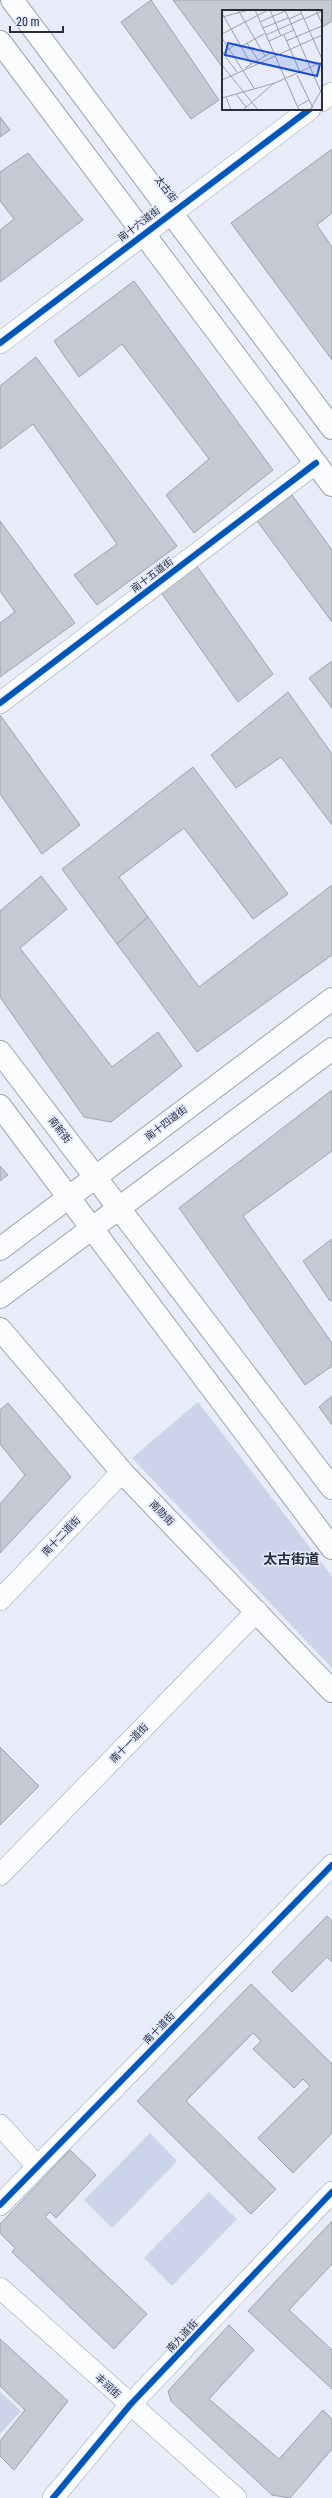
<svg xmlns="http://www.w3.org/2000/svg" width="332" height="2498" viewBox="0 0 332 2498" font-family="'Roboto Condensed','Noto Sans SC',sans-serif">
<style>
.green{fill:#ccd4ea}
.building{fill:#c5c9d3;stroke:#a0a3ad}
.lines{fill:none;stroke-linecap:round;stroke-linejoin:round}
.tertiary-casing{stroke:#9ea2ab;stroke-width:22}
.secondary-casing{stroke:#9ea2ab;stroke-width:24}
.primary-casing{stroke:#9ea2ab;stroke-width:24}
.tertiary{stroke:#fbfcfe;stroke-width:21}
.secondary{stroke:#fbfcfe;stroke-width:22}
.primary{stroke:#fbfcfe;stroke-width:22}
.cycleway-casing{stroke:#e1e9fe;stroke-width:8}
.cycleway{stroke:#0057b8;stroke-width:6}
.labels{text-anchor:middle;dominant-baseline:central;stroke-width:3.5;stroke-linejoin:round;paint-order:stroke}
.street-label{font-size:10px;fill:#2b2e36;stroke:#e1e9fe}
.district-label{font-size:14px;font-weight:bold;fill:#2b2e36;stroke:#e1e9fe}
.inset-road{fill:none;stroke:#9ca0aa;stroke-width:1}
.view{fill:#1d4ed8;fill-opacity:0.15;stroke:#1d4ed8;stroke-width:2}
.inset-edge{fill:none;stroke:#2b2e36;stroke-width:2}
</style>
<rect width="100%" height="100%" fill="#e7ecf8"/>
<!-- green -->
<g class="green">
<path d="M198,1402L332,1576V1668L132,1458Z"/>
<path d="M150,2133L177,2161L112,2228L84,2200Z"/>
<path d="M209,2192L237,2219L172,2286L144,2258Z"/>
<path d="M0,2392L21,2411L0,2434Z"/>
</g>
<!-- building -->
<g class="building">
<path d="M151,0L219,100L191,119L121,22Z"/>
<path d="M173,0H332V21L321,28V11H223V68Z"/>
<path d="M0,117L10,130L0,137Z"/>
<path d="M332,149V213L317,225L332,247V360L231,223Z"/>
<path d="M28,153L83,220L0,282V230L14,219L0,201V172Z"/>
<path d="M134,281L273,470L194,533L166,495L209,459L122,344L79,377L54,341Z"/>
<path d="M36,357L177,546L97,605L74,575L117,544L33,424L0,449V386Z"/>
<path d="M292,495L332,550V622L257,521Z"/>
<path d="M0,521L75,623L0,677V623L15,612L0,591Z"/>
<path d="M194,562L273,674L238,702L158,588Z"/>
<path d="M332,661V708L309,678Z"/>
<path d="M288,692L332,754V825L281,757L236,788L211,755Z"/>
<path d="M0,715L80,825L42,854L0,794Z"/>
<path d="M193,767L288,894L253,919L184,828L119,877L148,917L117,944L62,869Z"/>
<path d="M41,876L67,909L20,948L112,1067L158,1032L182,1066L111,1122L84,1117L0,997V911Z"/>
<path d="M332,885V955L197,1052L117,944L148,917L199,987Z"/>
<path d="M332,1090V1151L243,1216L332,1343V1366L305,1385L179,1208Z"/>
<path d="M0,1166L8,1175L0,1181Z"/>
<path d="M332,1239V1300L330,1301L303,1261Z"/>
<path d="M332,1396V1425L319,1407Z"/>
<path d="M8,1403L71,1477L0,1553V1504L25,1475L0,1444V1410Z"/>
<path d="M0,1747L39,1786L0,1825Z"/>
<path d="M327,1916L332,1921V1962L327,1957L292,1992L272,1972Z"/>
<path d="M251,1984L332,2064V2133L293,2173L258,2138L310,2086L303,2079L294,2088L253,2049L261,2041L253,2033L186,2101L276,2189L251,2214L137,2101Z"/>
<path d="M70,2150L96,2175L56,2218L50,2212L45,2217L147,2314L114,2349L12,2252L15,2248L0,2233V2224Z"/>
<path d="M332,2221V2264L289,2310L332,2350V2389L248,2311Z"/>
<path d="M229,2325L254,2350L209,2399L279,2459L323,2410L332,2419V2449L290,2498L272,2495L171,2401L168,2391Z"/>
<path d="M0,2339L68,2401L14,2470L0,2456V2441L25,2410L0,2386Z"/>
</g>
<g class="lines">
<defs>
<g id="tertiary">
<path d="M321,101L332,93"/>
<path d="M0,343L310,109"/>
<path d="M0,703L316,463"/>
<path d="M0,1600L122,1472"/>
<path d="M0,1875L257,1611"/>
<path d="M0,2125L37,2166"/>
<path d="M0,2205L332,1865"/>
<path d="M0,2288L236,2498"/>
<path d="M53,2498L130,2405L332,2192"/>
</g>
<g id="secondary">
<path d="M12,0L332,428"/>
<path d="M0,42L332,485"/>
<path d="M0,1052L332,1488"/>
<path d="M0,1106L332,1548"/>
<path d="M0,1329L122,1472L332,1691"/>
</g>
<g id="primary">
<path d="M0,1249L332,999"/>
<path d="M0,1297L332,1049"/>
</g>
</defs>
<!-- tertiary casing -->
<use href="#tertiary" class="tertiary-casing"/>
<!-- secondary casing -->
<use href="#secondary" class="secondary-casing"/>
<!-- primary casing -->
<use href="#primary" class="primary-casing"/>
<!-- tertiary -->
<use href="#tertiary" class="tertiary"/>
<!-- secondary -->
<use href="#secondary" class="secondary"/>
<!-- primary -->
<use href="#primary" class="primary"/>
<defs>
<g id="cycleway">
<path d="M0,343L310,109"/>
<path d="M0,703L316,463"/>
<path d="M0,2205L332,1865"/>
<path d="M53,2498L130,2405L332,2192"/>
</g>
</defs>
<!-- cycleway casing -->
<use href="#cycleway" class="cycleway-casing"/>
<!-- cycleway -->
<use href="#cycleway" class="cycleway"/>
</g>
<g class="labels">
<!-- street labels -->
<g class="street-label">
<text transform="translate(166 189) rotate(53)">太古街</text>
<text transform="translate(139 224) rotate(-37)">南十六道街</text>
<text transform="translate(152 575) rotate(-37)">南十五道街</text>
<text transform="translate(166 1123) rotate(-37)">南十四道街</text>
<text transform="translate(60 1130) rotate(52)">南新街</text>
<text transform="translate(162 1513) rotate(46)">南勋街</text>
<text transform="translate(61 1536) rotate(-46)">南十二道街</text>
<text transform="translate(129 1743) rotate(-46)">南十一道街</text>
<text transform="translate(159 2028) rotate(-46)">南十道街</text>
<text transform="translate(182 2336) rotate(-47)">南九道街</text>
<text transform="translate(108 2386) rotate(42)">丰润街</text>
</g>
<!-- district labels -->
<g class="district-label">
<text x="291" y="1559">太古街道</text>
</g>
</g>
<!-- overview -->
<g transform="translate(222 10)">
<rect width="100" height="100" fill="#e7ecf8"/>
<path class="inset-road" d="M16,0L43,46M33,0L77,100M48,0L59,26M63,0L99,82M78,0L100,49M94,0L100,14M0,3L29,54M0,7L27,0M67,9L80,3M82,9L100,1M38,12L63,1M41,18L66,8M0,24L46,0M44,25L82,8M62,25L78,62M0,28L32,78M47,31L72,20M64,31L100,16M25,33L36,50M18,37L42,24M0,42L15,62M0,44L15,33M0,55L36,100M23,58L50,42M75,65L91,98M0,70L100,25M14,84L24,97M4,87L9,100M0,88L53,73L100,52M76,96L87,90M21,100L51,74M88,100L100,79"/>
<path class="view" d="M6,33L98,54L95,66L3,45Z"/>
<rect width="100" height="100" class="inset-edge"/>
</g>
<!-- scale -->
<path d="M10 26v6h53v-6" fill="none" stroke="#2b2e36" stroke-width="2"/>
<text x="16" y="26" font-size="12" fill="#2b2e36" stroke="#e1e9fe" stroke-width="3" paint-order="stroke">20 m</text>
</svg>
